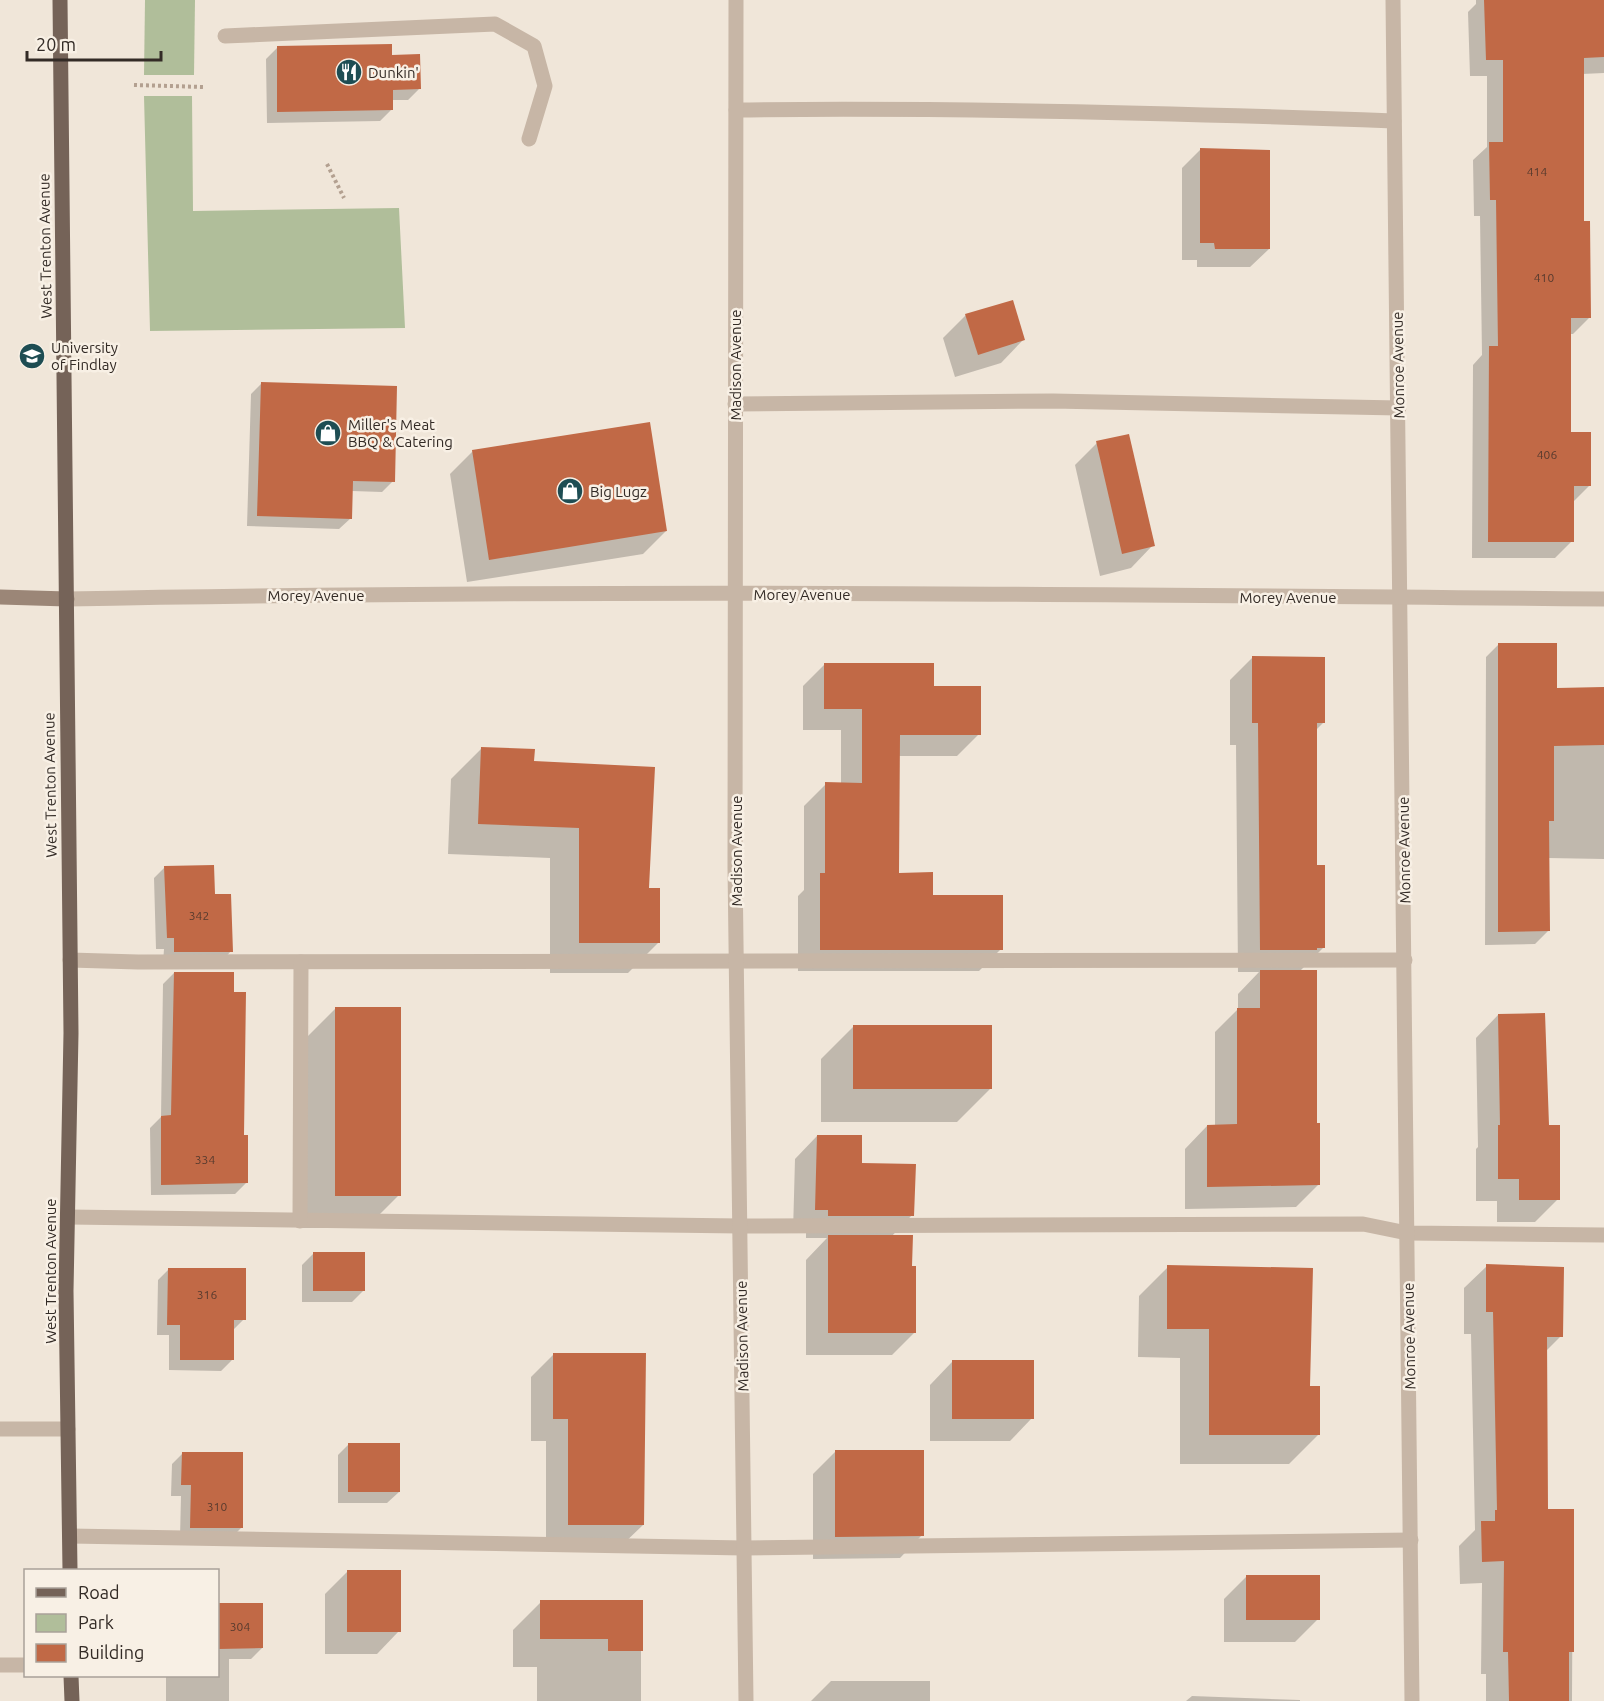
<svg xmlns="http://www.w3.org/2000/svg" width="1604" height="1701" viewBox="0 0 1604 1701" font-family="Ubuntu,sans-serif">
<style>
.green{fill:#b0be9a}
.shadow{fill:#0003}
.building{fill:#c16946}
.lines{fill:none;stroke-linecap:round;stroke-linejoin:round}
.path{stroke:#b3a090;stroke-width:4;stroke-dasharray:3 3;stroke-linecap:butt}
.lane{stroke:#c7b6a6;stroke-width:15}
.street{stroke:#c7b6a6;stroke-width:15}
.secondary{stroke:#9b8677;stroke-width:15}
.primary{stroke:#756358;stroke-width:15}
.labels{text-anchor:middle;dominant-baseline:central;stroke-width:5;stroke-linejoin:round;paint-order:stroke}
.number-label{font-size:12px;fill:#563a2e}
.poi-label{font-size:15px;fill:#332b26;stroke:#f8f0e5;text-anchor:start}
.street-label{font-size:15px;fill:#332b26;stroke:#f8f0e5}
</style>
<rect width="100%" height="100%" fill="#f0e6d9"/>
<!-- green -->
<g class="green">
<path d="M145,0H195L194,75H144Z"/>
<path d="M144,96H192L193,211L399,208L405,328L150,331Z"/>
</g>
<!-- shadow -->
<g class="shadow">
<path d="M1476,0H1604V73L1582,74V223L1590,317L1573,334H1569V434L1590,485L1573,502L1572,541L1555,558H1472L1473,365L1482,355L1480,216H1474L1473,160L1487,147V76H1470L1468,12L1476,4Z"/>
<path d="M277,48L390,56L419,89L408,100H391V110L380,121L267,123L266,59Z"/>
<path d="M1200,150L1269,249L1250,267H1197V260H1182V168Z"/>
<path d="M966,315L1023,340L1001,363L955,377L943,338Z"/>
<path d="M262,383L393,481L382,492L352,491L351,518L339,529L247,526L251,394Z"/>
<path d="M1097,443L1153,545L1131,568L1100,576L1075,465Z"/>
<path d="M473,451L666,531L643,554L467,582L450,474Z"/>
<path d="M1499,644L1556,689H1604V859L1548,858V931L1535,944L1485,945L1486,657Z"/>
<path d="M1252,658L1323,723L1315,731V867L1324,947L1300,971L1315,1124L1319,1184L1296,1207L1185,1209V1149L1207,1126H1215V1032L1238,1009V994L1259,972H1238L1236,745H1230V680Z"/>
<path d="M825,664L979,734L957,756H899L898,874L932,896L1001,949L979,971H798V896L804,890V806L826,784H841V730H803V686Z"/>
<path d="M481,749L533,763L648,890L658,943L628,973H550V858L448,854L451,779Z"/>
<path d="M165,867L214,895L231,951L220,963H163L164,949H156L154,878Z"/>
<path d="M174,973L243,1136L246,1183L235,1194L151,1195L150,1128L161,1117L163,984Z"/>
<path d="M336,1008L399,1195L366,1228H302V1042Z"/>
<path d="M1498,1015L1547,1126L1558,1199L1535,1222H1497V1201H1476V1149L1478,1147L1476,1038Z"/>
<path d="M854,1026L991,1088L957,1122H821V1059Z"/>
<path d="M817,1136L860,1165L912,1215L891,1237L911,1268L915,1332L892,1355H806V1260L827,1238H806V1232H793L795,1159Z"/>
<path d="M313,1254L363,1291L352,1302H302V1265Z"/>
<path d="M1487,1266L1561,1336L1545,1352L1547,1511H1573L1572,1701H1486V1674H1481L1482,1583L1460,1584L1459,1546L1475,1530L1471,1334H1464V1288Z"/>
<path d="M1168,1267L1318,1435L1289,1464H1180V1358L1138,1357L1139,1296Z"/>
<path d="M169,1269L244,1319L232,1331V1360L221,1371L169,1370V1335H157L158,1280Z"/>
<path d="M554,1354L643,1525L620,1547H546V1441H531V1377Z"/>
<path d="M952,1362L1032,1418L1010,1441H930V1385Z"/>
<path d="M349,1444L399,1492L387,1503H338V1455Z"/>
<path d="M836,1451L922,1535L900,1558L813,1559V1474Z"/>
<path d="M183,1453L241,1528L230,1539L180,1538L181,1496H171L172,1464Z"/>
<path d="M347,1572L399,1631L377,1654H325V1594Z"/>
<path d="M1247,1576L1318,1619L1295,1642H1224V1599Z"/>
<path d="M541,1602H641V1701H537V1667H513V1630Z"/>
<path d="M218,1605H262V1648L251,1659H229V1701H166V1676H218Z"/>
<path d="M831,1681H930V1701H811Z"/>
<path d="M1192,1696L1300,1700V1701H1186Z"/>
</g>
<!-- building -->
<g class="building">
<path d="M1484,0H1604V57L1584,58V221H1590L1591,318H1571V432H1591V486H1574V542H1488L1489,346H1498L1496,200H1490L1489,142H1503V60H1486Z"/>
<path d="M392,44V55L420,54L421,89L393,90V110L277,112V46Z"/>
<path d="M1200,148L1270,150V249H1215L1214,243H1200Z"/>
<path d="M1013,300L1025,340L978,355L965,314Z"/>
<path d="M261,382L397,386L395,482L353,481L352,519L257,516Z"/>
<path d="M650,422L667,531L489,560L472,450Z"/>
<path d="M1129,434L1155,546L1122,554L1096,441Z"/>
<path d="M1498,643H1557V688L1604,687V745L1554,746V821H1549L1550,931L1498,932Z"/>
<path d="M1252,656L1325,657V723H1317V865H1325V948H1317V950H1260L1258,723H1252Z"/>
<path d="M824,663H934V686H981V735H900L899,873L933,872V895H1003V950H820V873H825V782L862,783V709H824Z"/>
<path d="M481,747L535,749L534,761L655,767L649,888H660V943H579V828L478,824Z"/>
<path d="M214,865L215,894H231L233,952H174V938H167L164,866Z"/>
<path d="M1260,970H1317V1123H1320V1185L1207,1187V1125L1237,1124V1008H1260Z"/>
<path d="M174,972H234V992H246L244,1135H248V1183L161,1185V1116L171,1115Z"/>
<rect x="335" y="1007" width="66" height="189"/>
<path d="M1545,1013L1549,1125H1560V1200H1519V1179H1498V1125H1500L1498,1014Z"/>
<rect x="853" y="1025" width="139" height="64"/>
<path d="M817,1135H862V1163L916,1164L914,1216H828V1210H815Z"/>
<path d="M828,1235H913L912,1266H916V1333H828Z"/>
<rect x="313" y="1252" width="52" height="39"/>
<path d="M1486,1264L1564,1267L1563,1337H1547L1548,1509H1574V1652H1569V1701H1509L1508,1652H1503L1504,1561L1482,1562L1481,1521H1495V1510H1497L1493,1312H1486Z"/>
<path d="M1167,1265L1313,1268L1310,1386H1320V1435H1209V1329H1167Z"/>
<path d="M168,1268H246V1320H234V1360H180V1325H167Z"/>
<path d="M553,1353H646L644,1525H568V1419H553Z"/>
<rect x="952" y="1360" width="82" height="59"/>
<rect x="348" y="1443" width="52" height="49"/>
<path d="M835,1450H924V1536L835,1537Z"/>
<path d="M182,1452H243V1528H190L191,1485H181Z"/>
<rect x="347" y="1570" width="54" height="62"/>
<rect x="1246" y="1575" width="74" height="45"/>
<path d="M540,1600H643V1651H608V1639H540Z"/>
<path d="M218,1603H263V1648L218,1649Z"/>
</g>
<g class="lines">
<!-- path -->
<g class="path">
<path d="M134,85L204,87"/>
<path d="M327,164L344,198"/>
</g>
<!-- lane -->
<g class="lane">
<path d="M225,36L495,24L534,46L545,86L529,139"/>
<path d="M736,110C955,107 1175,113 1394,121"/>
<path d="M735,404L1053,401L1399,408"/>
<path d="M70,960L138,962L1405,960"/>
<path d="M68,1217L740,1226L1363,1224L1407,1233L1604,1235"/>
<path d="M300,1221L301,962"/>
<path d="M0,1429H68"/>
<path d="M70,1536L744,1548L1411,1540"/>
<path d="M0,1665H26"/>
</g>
<!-- street -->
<g class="street">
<path d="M736,0L735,867L746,1701"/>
<path d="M1393,0L1412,1701"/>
<path d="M67,599C579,589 1092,594 1604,599"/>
</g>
<!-- secondary -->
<path class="secondary" d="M0,597L67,599"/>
<!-- primary -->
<g class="primary">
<path d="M60,0L71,1033L66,1291L70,1570"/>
<path d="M71,1676L72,1701"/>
</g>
</g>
<!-- icons -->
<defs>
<symbol id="restaurant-disc" viewBox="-11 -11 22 22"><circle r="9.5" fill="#1e4d53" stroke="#f8f0e5"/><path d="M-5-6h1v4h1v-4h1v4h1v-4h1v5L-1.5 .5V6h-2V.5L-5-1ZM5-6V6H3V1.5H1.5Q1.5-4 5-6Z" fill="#fff"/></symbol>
<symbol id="university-disc" viewBox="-11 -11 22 22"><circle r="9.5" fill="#1e4d53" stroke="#f8f0e5"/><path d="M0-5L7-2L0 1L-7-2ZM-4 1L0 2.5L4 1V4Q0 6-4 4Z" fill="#fff"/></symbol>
<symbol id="shop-disc" viewBox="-11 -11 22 22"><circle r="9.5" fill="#1e4d53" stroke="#f8f0e5"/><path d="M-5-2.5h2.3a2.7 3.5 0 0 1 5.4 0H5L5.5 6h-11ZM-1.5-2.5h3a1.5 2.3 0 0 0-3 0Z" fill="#fff"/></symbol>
</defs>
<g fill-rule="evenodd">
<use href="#restaurant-disc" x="334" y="57" width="30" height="30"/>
<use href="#university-disc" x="17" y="341" width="30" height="30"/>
<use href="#shop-disc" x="313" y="418" width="30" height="30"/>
<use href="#shop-disc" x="555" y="476" width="30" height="30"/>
</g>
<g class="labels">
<!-- number labels -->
<g class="number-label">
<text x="1537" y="171">414</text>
<text x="1544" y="277">410</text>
<text x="1547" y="454">406</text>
<text x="199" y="915">342</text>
<text x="205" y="1159">334</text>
<text x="207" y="1294">316</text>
<text x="217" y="1506">310</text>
<text x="240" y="1626">304</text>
</g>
<!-- poi labels -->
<g class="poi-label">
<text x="368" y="72">Dunkin'</text>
<text x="51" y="347">University<tspan x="51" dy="17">of Findlay</tspan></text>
<text x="348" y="424">Miller's Meat<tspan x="348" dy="17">BBQ &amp; Catering</tspan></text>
<text x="590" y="491">Big Lugz</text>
</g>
<!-- street labels -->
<g class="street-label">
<text transform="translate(45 246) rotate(-91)">West Trenton Avenue</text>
<text transform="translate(735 365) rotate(-90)">Madison Avenue</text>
<text transform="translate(1398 365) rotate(-91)">Monroe Avenue</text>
<text x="802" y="594">Morey Avenue</text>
<text x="316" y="595">Morey Avenue</text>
<text x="1288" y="597">Morey Avenue</text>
<text transform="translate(50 785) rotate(-91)">West Trenton Avenue</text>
<text transform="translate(1404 850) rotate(-91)">Monroe Avenue</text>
<text transform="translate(736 851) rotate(-90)">Madison Avenue</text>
<text transform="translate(50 1271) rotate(-90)">West Trenton Avenue</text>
<text transform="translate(742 1336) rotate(-91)">Madison Avenue</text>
<text transform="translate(1409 1336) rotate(-91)">Monroe Avenue</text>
</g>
</g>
<!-- legend -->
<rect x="24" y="1569" width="195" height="108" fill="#f8f0e5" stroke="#a9a199" stroke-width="1.5"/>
<rect x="36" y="1588" width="30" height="9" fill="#756358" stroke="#a9a199" stroke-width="1.5"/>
<text x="78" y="1599" font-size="18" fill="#332b26">Road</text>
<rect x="36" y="1614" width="30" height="18" fill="#b0be9a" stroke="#a9a199" stroke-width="1.5"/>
<text x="78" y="1629" font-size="18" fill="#332b26">Park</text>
<rect x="36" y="1644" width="30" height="18" fill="#c16946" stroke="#a9a199" stroke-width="1.5"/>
<text x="78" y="1659" font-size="18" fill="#332b26">Building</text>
<!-- scale -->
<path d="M27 51v9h134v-9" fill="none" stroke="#332b26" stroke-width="3"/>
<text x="36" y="51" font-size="18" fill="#332b26" stroke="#f8f0e5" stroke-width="4.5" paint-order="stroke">20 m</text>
</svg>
